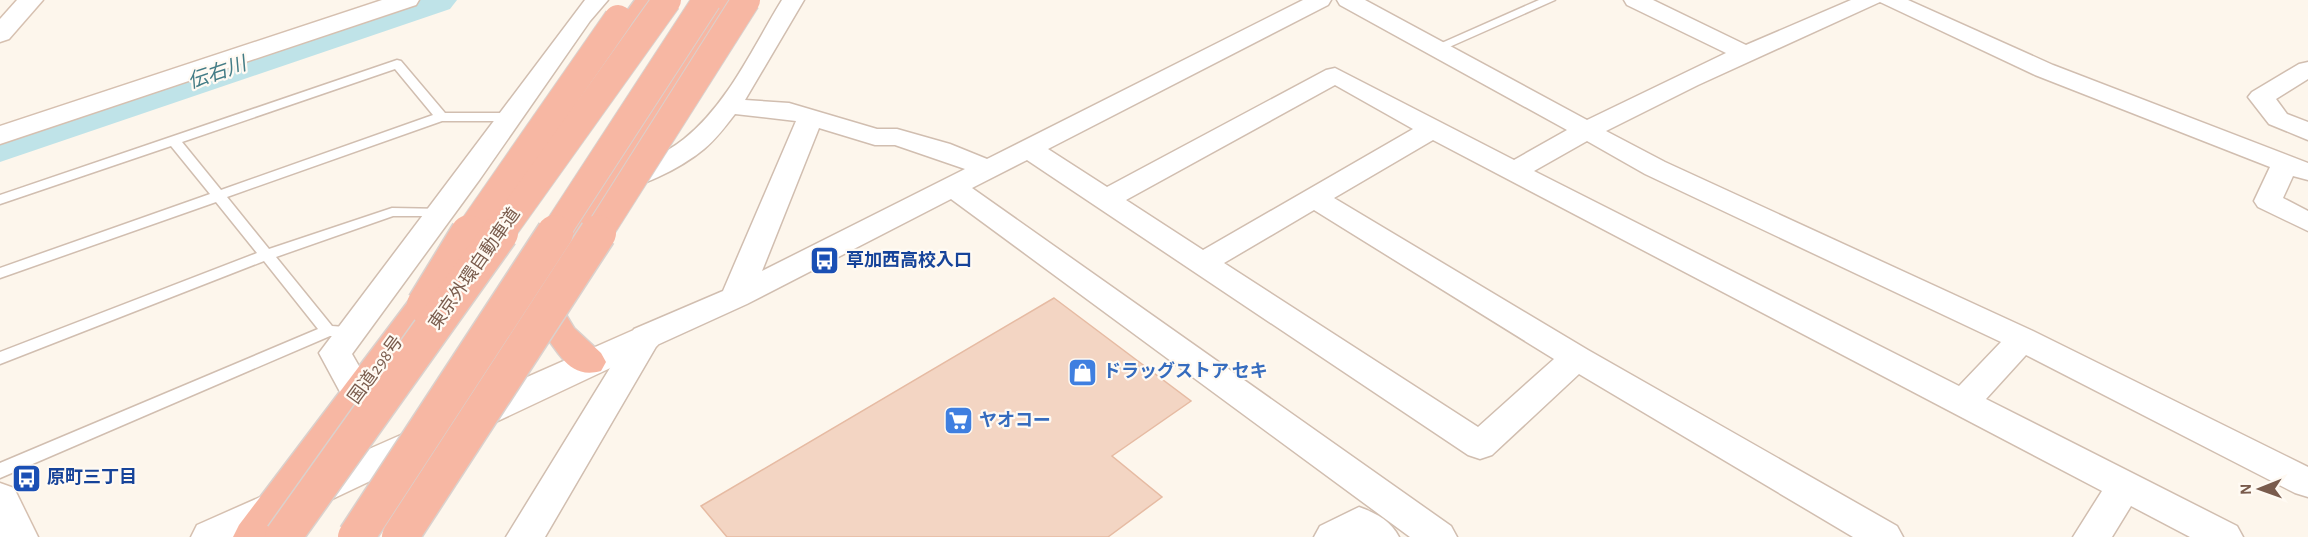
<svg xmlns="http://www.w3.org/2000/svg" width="2308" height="537" viewBox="0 0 2308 537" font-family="'Alegreya Sans','Noto Sans JP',sans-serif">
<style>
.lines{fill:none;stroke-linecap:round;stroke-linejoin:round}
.river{fill:#bfe3e8;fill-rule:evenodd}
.building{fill:#f3d5c3;stroke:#e6bba3;stroke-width:1.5}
.lane-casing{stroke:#d1beb0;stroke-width:3}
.street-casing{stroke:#d1beb0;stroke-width:3}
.secondary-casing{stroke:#d6c0b0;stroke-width:3}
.highway-casing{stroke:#dad1cd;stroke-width:3}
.lane{fill:#fff;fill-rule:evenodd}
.street{fill:#fff;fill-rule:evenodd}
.secondary{fill:#fff;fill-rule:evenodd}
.highway{fill:#f7b7a3;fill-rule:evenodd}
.highway-bridge-far1-casing{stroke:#dad1cd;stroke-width:30;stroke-linecap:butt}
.highway-bridge-casing{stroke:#dad1cd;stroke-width:39;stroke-linecap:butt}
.highway-bridge-far1{stroke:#f7b7a3;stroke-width:28}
.highway-bridge{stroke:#f7b7a3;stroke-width:36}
.labels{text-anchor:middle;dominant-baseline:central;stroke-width:4.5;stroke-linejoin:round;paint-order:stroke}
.transit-label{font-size:18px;font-weight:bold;fill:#164399;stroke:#fffaf3;text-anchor:start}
.street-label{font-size:18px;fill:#7a5c4d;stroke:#fffaf3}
.shop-label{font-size:18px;font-weight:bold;fill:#366cbe;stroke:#fffaf3;text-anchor:start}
.water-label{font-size:20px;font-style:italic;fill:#437c86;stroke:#fffaf3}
</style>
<rect width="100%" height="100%" fill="#fdf6ec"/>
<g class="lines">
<!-- river -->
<path class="river" d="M391,0H457L450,9L0,162V129Z"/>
</g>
<!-- building -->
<path class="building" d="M1054,298L1191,401L1112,456L1162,497L1108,537H727L701,506Z"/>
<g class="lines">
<defs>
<g id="lane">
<path d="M1539,0H1555L1438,52H1430L1428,49Z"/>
<path d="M397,60L401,61L445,113H510L516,117L510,121H442L227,197L269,249L392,208L446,209L448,212L446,215L441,216H393L276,257L332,326L358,328L360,332L358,336H330L0,478V463L318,329L264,261L0,364V352L257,253L216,202L0,278V268L210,194L171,146L0,204V195ZM395,69L433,115L221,190L182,142Z"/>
</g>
<g id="street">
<path d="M585,0H608L590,21L480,179L352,354L375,394L370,403L358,406L346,403L319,353Z"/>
<path d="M782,0H804L745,100L789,103L877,129H897L950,144L987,159L1303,0H1331L1328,5L1048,149L1107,187L1326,70L1335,68L1514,160L1567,130L1340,5L1337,0H1365L1587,120L1726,53L1627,5L1624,0H1653L1746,45L1851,0H1908L2053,65L2308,163V180L2293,176L2283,198L2308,211V231L2258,207L2254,201L2270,167L2035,75L1880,2L1698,85L1606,131L1665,162L2033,331L2308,467V497L2295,493L2026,355L1986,399L2237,526L2243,537H2190L2131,506L2112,537H2073L2102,491L1433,140L1334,198L1588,350L1897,526L1903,537H1853L1579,374L1492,455L1480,459L1468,455L1027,160L972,188L1451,526L1457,537H1410L951,199L747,304L657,345L545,537H506L634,329L723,291L796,121L735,114C725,127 716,139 704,149C685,165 634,194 610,188L606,182L610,176C636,166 663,156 684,139C728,104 753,47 782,0ZM1335,85L1413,129L1203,250L1126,200ZM819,128L875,145H895L965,169L762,271ZM1587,141L1645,174L2001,342L1959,386L1534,171ZM1314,210L1554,359L1478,427L1224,263Z"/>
<path d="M2308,62V79L2276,99L2287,114L2308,122V140L2269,124L2248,97L2252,92L2299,64Z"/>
<path d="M1359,507C1376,513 1391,521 1399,537H1314L1320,526Z"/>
</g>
<g id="secondary">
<path d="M17,0H43L9,39L0,42V19Z"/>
<path d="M382,0H419L416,5L0,144V126Z"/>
<path d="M645,325L657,328L663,337L657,346L485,427L472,431L459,427L453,417L459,407Z"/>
<path d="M428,423L442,427L447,437L442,447L252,537H191L197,525Z"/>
<path d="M0,483L14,488L38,537H0Z"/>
</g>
<g id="highway">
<path d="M635,0H660L614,65L605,67L596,65L592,59Z"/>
<path d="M715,0H739L571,268L559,271L547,268L543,261Z"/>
<path d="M441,271L453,274L458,282L277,537H233L239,525L429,274Z"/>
<path d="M529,298L565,313L574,328L601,353L606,362L601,371C568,380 559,351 541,330C533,321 519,321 512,309L517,301Z"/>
</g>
</defs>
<!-- lane casing -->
<use href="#lane" class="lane-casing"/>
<!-- street casing -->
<use href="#street" class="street-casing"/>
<!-- secondary casing -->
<use href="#secondary" class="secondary-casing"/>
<!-- highway casing -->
<use href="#highway" class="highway-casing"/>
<!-- lane -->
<use href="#lane" class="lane"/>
<!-- street -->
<use href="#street" class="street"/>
<!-- secondary -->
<use href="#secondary" class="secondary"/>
<!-- highway -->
<use href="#highway" class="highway"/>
<defs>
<g id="highway-bridge-far1">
<path d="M468,235L618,19"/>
<path d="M499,235L667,0"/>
<path d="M554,235L707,0"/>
<path d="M597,235L746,0"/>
</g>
<g id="highway-bridge">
<path d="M425,305L469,233"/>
<path d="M283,537L500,233"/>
<path d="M356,537L555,233"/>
<path d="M400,537L598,233"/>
</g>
</defs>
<!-- highway-bridge-far1 casing -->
<use href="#highway-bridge-far1" class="highway-bridge-far1-casing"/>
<!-- highway-bridge casing -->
<use href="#highway-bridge" class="highway-bridge-casing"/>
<!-- highway-bridge-far1 -->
<use href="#highway-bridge-far1" class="highway-bridge-far1"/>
<!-- highway-bridge -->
<use href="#highway-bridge" class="highway-bridge"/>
</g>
<!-- icons -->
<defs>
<symbol id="bus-square" viewBox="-11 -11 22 22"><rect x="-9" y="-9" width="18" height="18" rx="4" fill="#1a4fb4" stroke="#fffaf3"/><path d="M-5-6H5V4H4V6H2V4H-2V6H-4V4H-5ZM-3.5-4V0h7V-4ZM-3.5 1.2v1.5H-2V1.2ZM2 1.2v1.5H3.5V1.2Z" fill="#fff"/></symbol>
<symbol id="shop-square" viewBox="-11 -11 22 22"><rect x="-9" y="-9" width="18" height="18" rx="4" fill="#3f7fe0" stroke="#fffaf3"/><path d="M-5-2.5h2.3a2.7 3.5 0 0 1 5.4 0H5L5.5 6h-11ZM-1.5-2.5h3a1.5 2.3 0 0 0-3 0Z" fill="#fff"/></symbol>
<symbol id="supermarket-square" viewBox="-11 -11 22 22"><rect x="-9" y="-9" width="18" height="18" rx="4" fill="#3f7fe0" stroke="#fffaf3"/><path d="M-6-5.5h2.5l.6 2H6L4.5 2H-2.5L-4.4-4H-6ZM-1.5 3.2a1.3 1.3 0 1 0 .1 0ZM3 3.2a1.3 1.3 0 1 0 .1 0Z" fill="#fff"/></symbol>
</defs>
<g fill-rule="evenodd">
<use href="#bus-square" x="808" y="244" width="33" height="33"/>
<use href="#shop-square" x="1066" y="356" width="33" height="33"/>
<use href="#supermarket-square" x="942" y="404" width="33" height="33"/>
<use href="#bus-square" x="10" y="462" width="33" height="33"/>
</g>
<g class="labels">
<!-- transit labels -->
<g class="transit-label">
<text x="846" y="261">草加西高校入口</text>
<text x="47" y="478">原町三丁目</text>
</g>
<!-- street labels -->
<g class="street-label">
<text transform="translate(475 269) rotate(-55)">東京外環自動車道</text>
<text transform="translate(376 370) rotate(-54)">国道298号</text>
</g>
<!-- shop labels -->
<g class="shop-label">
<text x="1103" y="372">ドラッグストア セキ</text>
<text x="979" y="421">ヤオコー</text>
</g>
<!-- water labels -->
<g class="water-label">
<text transform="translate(217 73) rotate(-19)">伝右川</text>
</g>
</g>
<!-- north arrow -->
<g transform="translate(2260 489) rotate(269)" stroke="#fffaf3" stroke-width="4.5" paint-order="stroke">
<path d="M0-4.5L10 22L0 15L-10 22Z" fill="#7a5c4d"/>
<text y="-9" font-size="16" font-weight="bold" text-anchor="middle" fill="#7a5c4d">N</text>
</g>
</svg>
